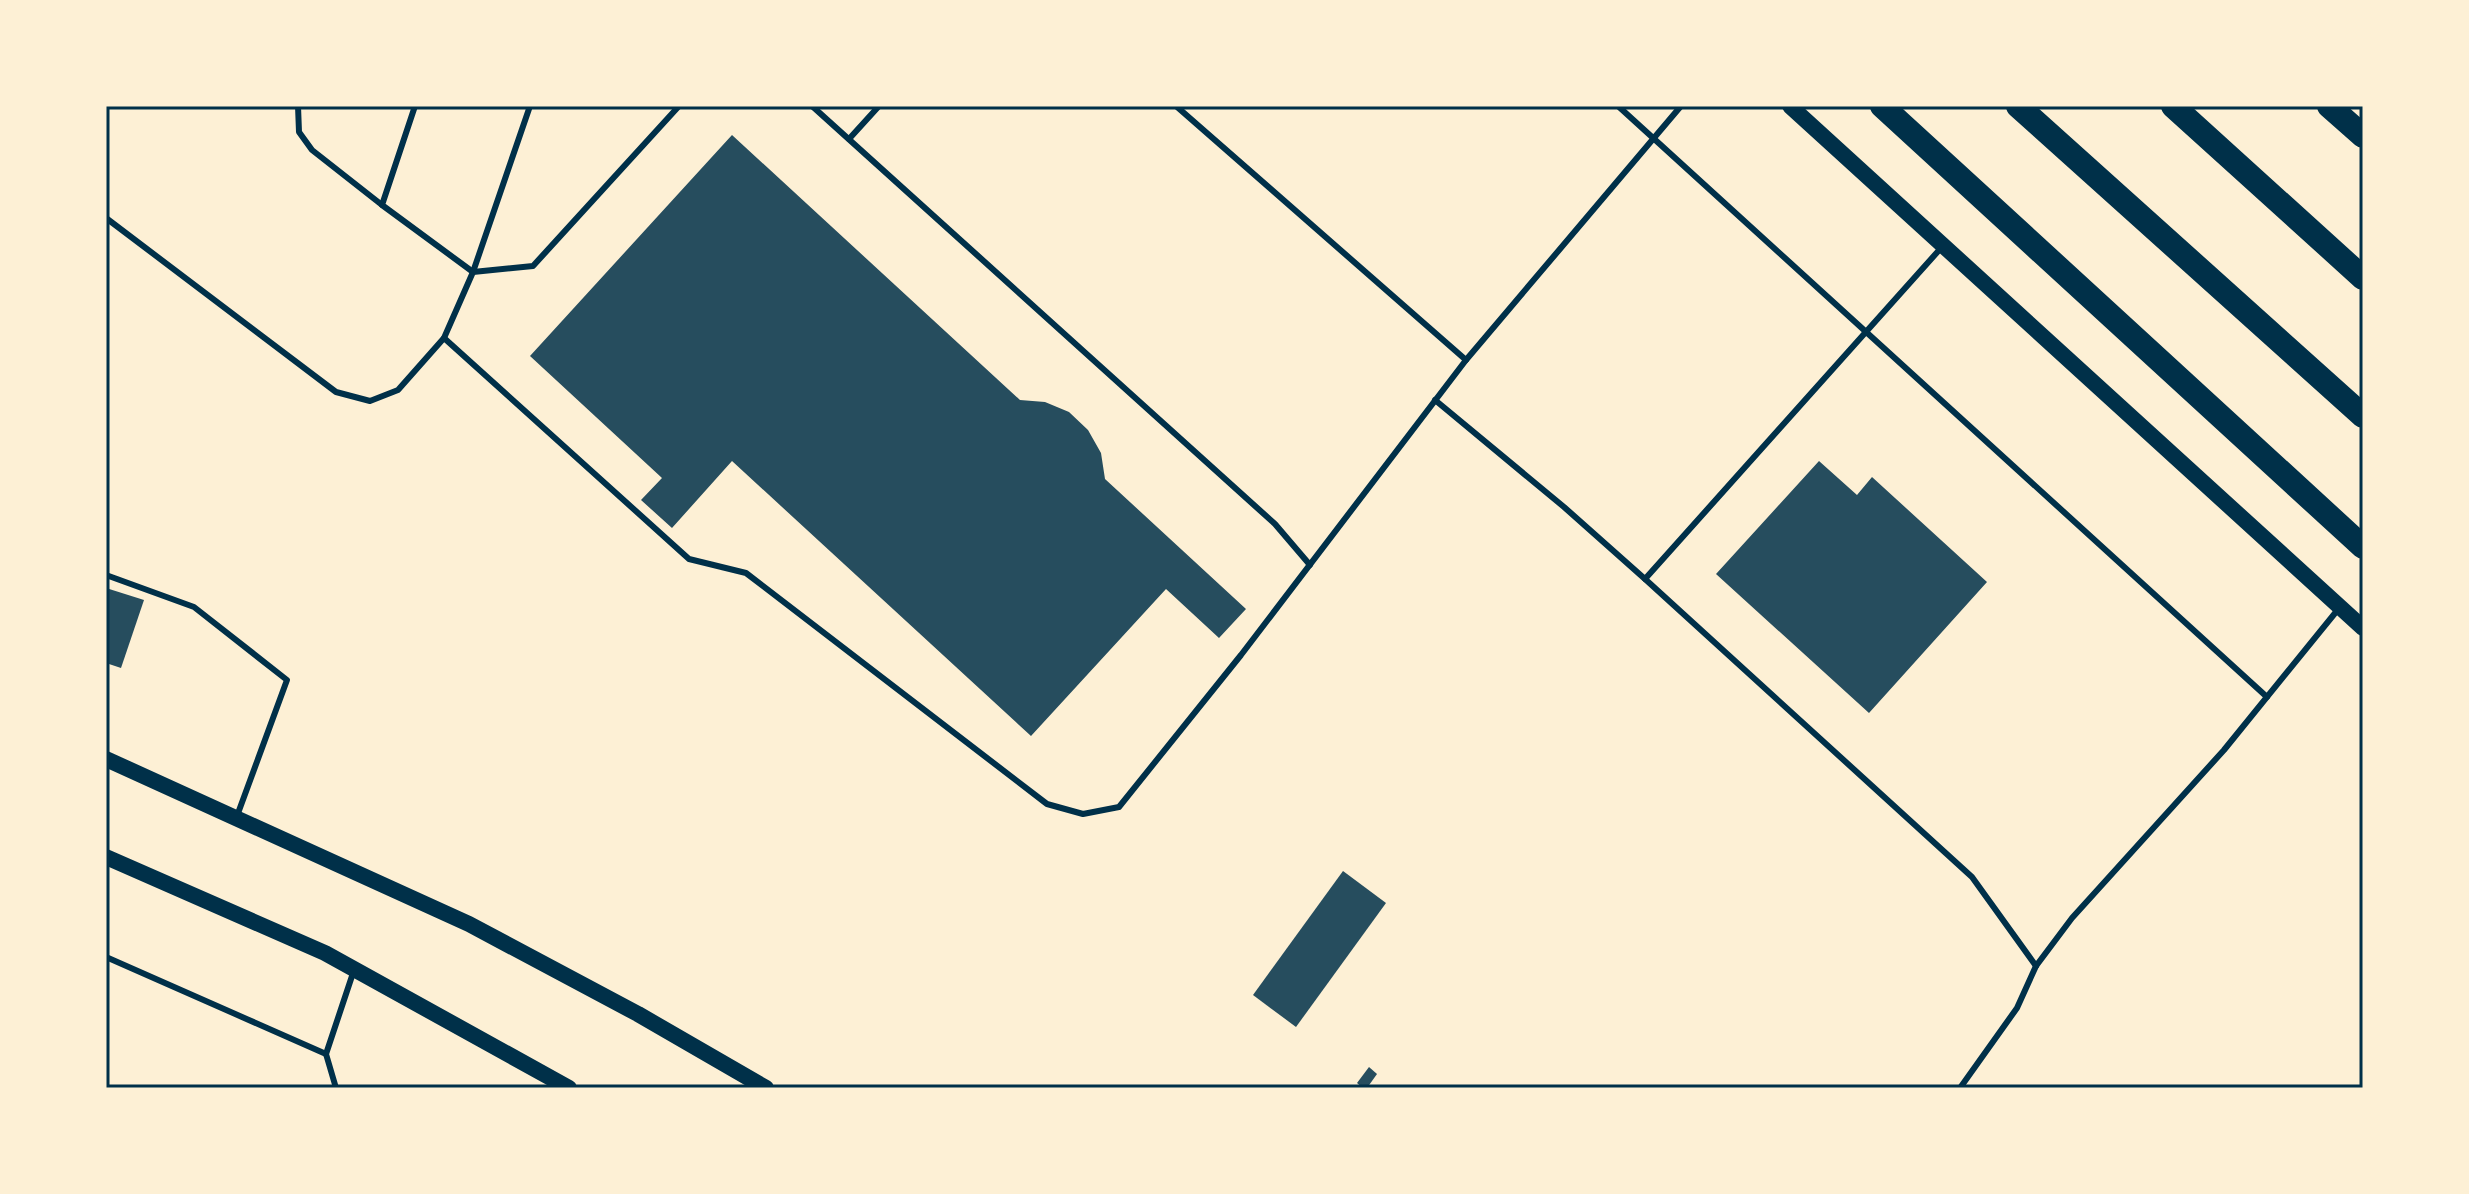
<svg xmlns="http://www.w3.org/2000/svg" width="2469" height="1194" viewBox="0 0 2469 1194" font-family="'Exo 2',sans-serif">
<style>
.building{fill:#264d5e}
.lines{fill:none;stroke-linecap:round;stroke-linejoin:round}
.service{stroke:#003049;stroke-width:6}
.secondary{stroke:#003049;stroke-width:16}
.motorway{stroke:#003049;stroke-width:24}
.neatline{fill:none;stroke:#003049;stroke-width:3}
</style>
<rect width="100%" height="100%" fill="#fdf0d5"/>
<!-- building -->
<g class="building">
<path d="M732,135L1020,400L1045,402L1069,412L1088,430L1101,453L1105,479L1246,609L1219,638L1166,589L1031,736L732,461L672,528L641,500L662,478L530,356Z"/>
<path d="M1819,461L1857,495L1872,477L1987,582L1869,713L1716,574Z"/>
<path d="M106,588L144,600L121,668L106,663Z"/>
<path d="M1343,871L1386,903L1296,1027L1253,995Z"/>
<path d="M1369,1067L1377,1074L1367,1088H1363L1357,1083Z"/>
</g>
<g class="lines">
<!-- service -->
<g class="service">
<path d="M298,106L299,132L312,150L382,205"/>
<path d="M415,106L382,205L473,272L533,266L679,106"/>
<path d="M812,106L1275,524L1310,565"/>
<path d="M1176,106L1466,360"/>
<path d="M1618,106L2267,697"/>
<path d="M849,139L879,106"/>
<path d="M106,218L336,392L370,401L398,390L444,338L473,272L530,106"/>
<path d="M444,338L689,559L746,573L1047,804L1083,814L1119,807L1241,655L1466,360L1681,106"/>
<path d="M1435,400L1564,507L1645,579L1972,877L2036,966"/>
<path d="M106,575L194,607L287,680L237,816"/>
<path d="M1645,579L1941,248"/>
<path d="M106,957L326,1054"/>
<path d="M336,1088L326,1054L354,970"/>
<path d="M1960,1088L2017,1008L2036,966L2072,918L2224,750L2340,607"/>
</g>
<!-- secondary -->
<g class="secondary">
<path d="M1790,106L2363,628"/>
<path d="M106,759L469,924L638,1014L766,1088"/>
<path d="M106,857L325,953L569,1088"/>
</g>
<!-- motorway -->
<g class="motorway">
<path d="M1882,106L2363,547"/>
<path d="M2018,106L2363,416"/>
<path d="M2173,106L2363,278"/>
<path d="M2329,106L2363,136"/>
</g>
</g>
<!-- border -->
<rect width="2469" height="1194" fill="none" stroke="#fdf0d5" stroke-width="216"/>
<rect x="108" y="108" width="2253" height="978" class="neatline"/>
</svg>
